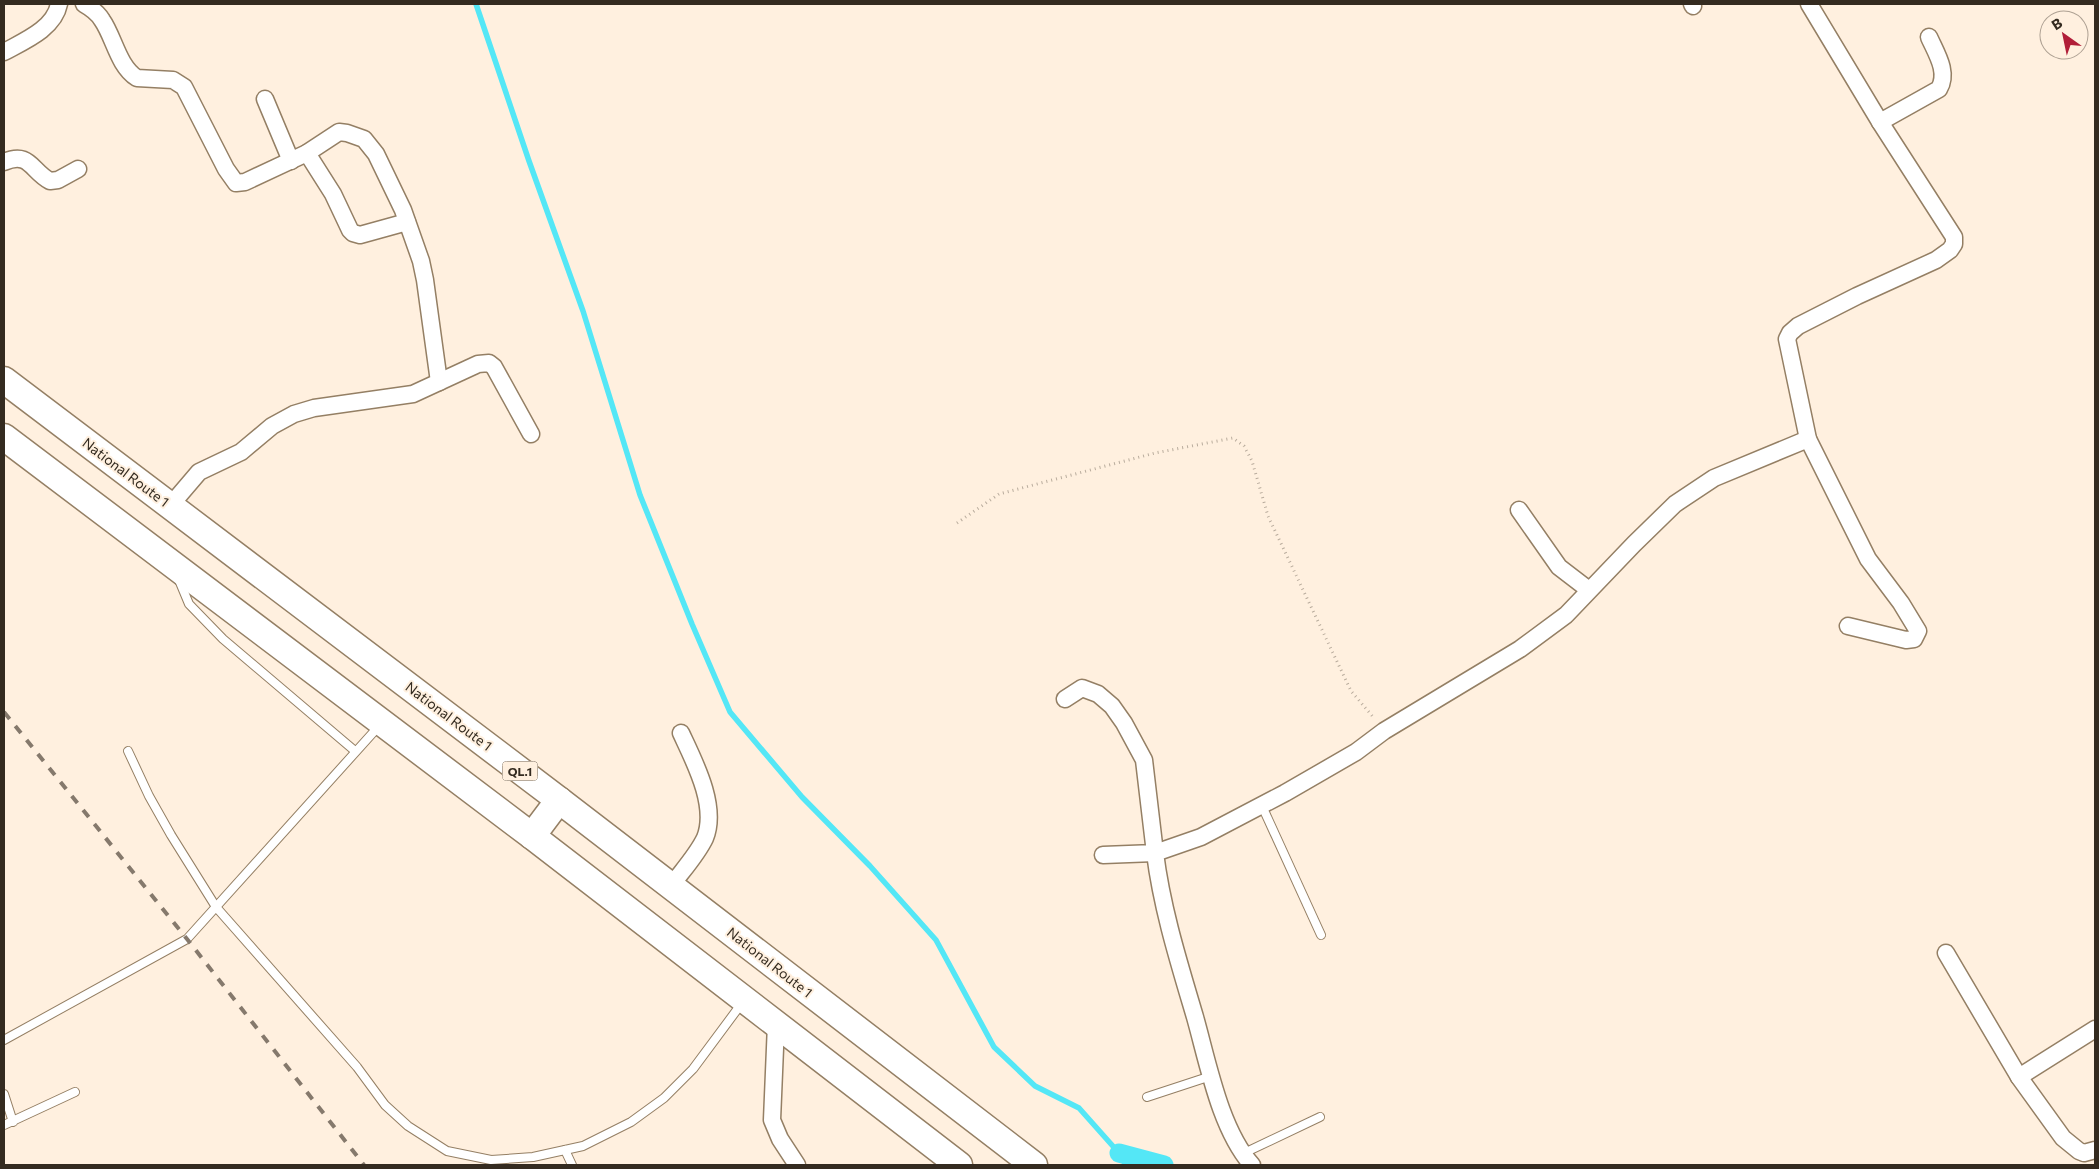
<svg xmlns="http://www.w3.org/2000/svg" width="2099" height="1169" viewBox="0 0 2099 1169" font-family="Commissioner,sans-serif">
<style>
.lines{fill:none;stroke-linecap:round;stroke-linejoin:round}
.stream{stroke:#54e7f6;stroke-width:5.5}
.canal{stroke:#54e7f6;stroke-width:19}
.service-casing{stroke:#947f64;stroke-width:10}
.minor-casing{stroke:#947f64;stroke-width:19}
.trunk-casing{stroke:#947f64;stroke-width:29}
.path{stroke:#b9ac9d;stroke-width:3;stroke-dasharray:1 4;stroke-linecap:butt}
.service{stroke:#fff;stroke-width:8}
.minor{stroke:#fff;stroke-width:16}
.trunk{stroke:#fff;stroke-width:26}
.rail{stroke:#85796c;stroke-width:4;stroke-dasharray:9 9;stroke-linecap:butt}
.labels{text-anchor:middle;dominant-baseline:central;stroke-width:4;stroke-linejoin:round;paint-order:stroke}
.shield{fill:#fff0df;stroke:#716659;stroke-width:1}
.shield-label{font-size:12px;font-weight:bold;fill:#342b20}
.street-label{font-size:14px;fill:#342b20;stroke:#fff0df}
</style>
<rect width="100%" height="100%" fill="#fff0df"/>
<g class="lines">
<!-- stream -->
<path class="stream" d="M476,4L529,161L583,311L640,495L692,624L730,712L802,797L870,866L936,940L994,1047L1035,1086L1079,1108L1119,1153L1126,1165"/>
<!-- canal -->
<path class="canal" d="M1119,1153L1164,1165"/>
<defs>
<g id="service">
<path d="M179,580L189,604L223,639L355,751"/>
<path d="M128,751L149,796L171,835L216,907L357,1067L385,1105L408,1126L447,1151L491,1160L533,1157L583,1146L631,1122L664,1098L693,1069L742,1003"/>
<path d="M1262,806L1321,935"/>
<path d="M4,1040L187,939L379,726"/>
<path d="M4,1094L13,1122"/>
<path d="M1147,1097L1211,1076"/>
<path d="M4,1125L75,1092"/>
<path d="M565,1150L572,1165"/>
<path d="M1242,1154L1320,1117"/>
</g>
<g id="minor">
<path d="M84,4C91,8 98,13 102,20C114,37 118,66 137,78L173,80L184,87L226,169L236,183L245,182L307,153L339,132L347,133L364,139L376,154L403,210L421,261L425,280L439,382L413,394L314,408L294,414L272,426L241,452L199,472L170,506"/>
<path d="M1692,4L1693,6"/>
<path d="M1809,4L1880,122L1954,237V244L1950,250L1936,260L1857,296L1798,326L1790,333L1787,339L1808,439L1868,559L1901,603L1918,631L1914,639L1906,640L1848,626"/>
<path d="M4,52C24,41 54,29 59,4"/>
<path d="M265,99L291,161"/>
<path d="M1880,122L1939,89C1949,72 1936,53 1929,37"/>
<path d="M307,153L333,194L350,230L353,233L360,235L407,222"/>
<path d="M4,162C30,151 31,171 50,181L58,180L78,169"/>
<path d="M439,382L478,364L489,363L494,367L531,434"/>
<path d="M1519,510L1559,567L1589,590"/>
<path d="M1065,699L1082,688L1098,694L1112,706L1124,723L1144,760L1155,853L1103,855"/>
<path d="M671,886C682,871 697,855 705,838C718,806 694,761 681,733"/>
<path d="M1946,953L2019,1077L2063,1138L2079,1151L2084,1153L2095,1150"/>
<path d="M776,1024L772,1120L780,1139L797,1165"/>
<path d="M2019,1077L2095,1029"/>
<path d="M1252,1165C1220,1129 1208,1063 1195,1017C1179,963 1162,909 1155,853L1201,837L1285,793L1356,752L1384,731L1520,649L1566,615L1634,544L1675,504L1714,478L1808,439"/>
</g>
<g id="trunk">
<path d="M4,380L559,800L1034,1165"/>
<path d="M4,437L532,836L959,1165"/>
<path d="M532,836L559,800"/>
</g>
</defs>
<!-- service casing -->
<use href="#service" class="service-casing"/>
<!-- minor casing -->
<use href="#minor" class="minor-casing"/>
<!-- trunk casing -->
<use href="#trunk" class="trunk-casing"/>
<!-- path -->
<path class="path" d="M957,523L999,494L1155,453L1233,438L1244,446L1252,461L1268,516L1351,691L1374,718"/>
<!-- service -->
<use href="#service" class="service"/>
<!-- minor -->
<use href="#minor" class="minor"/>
<!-- trunk -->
<use href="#trunk" class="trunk"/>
<!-- rail -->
<path class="rail" d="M4,712L187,939L364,1165"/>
</g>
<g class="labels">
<!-- shield labels -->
<rect class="shield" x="502.5" y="761.5" width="35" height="19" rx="4"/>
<g class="shield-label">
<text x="520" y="771">QL.1</text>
</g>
<!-- street labels -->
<g class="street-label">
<text transform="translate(126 472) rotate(37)">National Route 1</text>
<text transform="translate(449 716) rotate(37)">National Route 1</text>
<text transform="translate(770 962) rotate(38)">National Route 1</text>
</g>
</g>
<!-- border -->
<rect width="2099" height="1169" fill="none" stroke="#342b20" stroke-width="10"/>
<!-- north arrow -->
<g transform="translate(2064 35) rotate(327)"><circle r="24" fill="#fff0df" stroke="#aea193"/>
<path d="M0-4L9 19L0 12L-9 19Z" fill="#b11e38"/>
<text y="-8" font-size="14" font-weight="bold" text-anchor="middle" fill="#342b20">B</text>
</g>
</svg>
